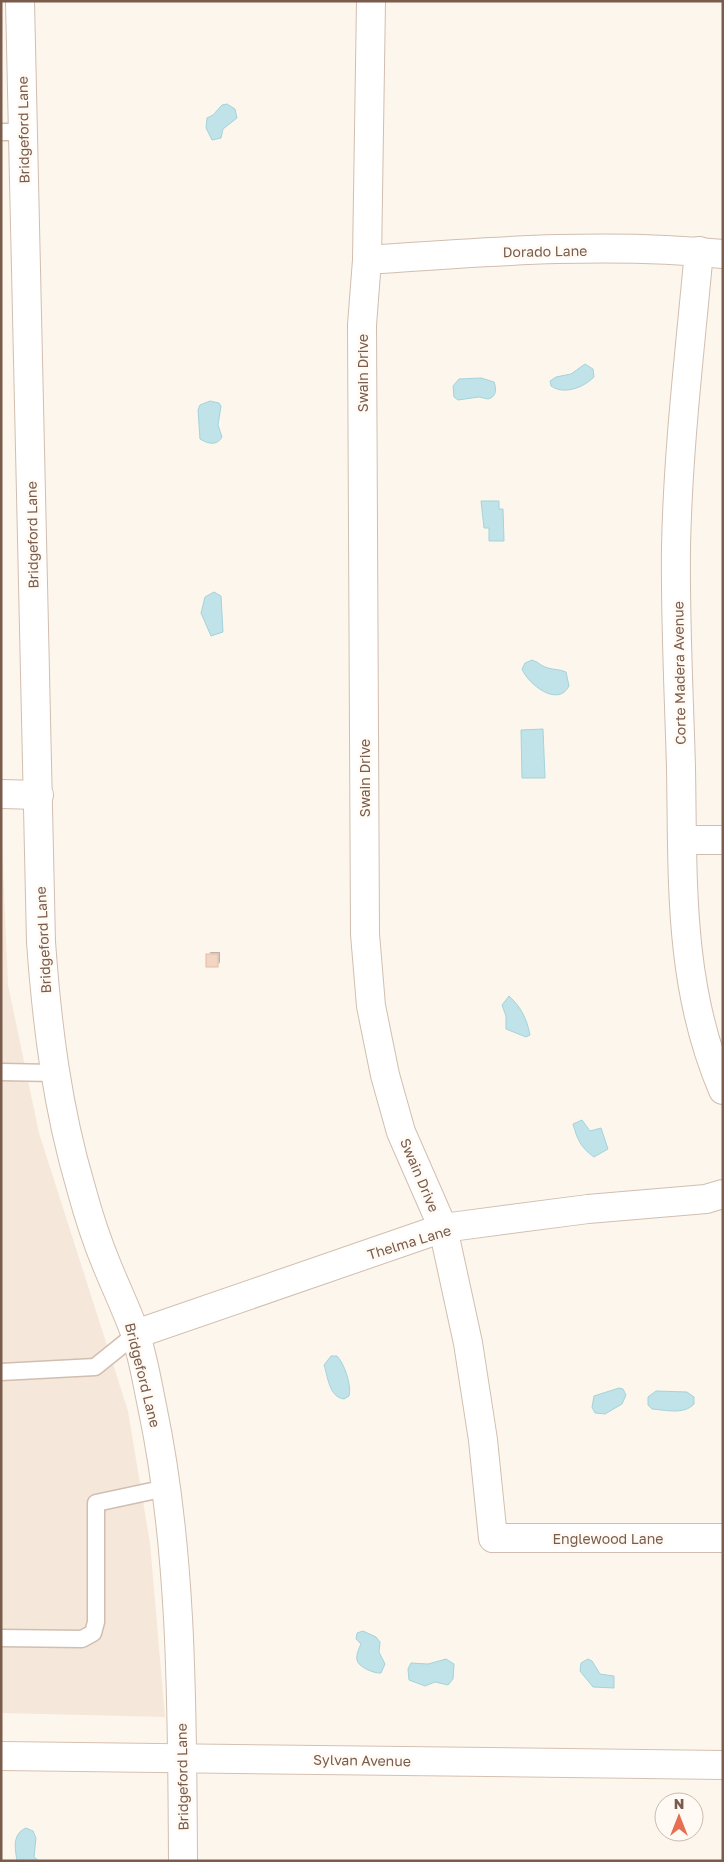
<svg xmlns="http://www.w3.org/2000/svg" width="724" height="1862" viewBox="0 0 724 1862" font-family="'Golos Text',sans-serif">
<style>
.residential{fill:#f5e8da}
.water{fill:#bfe3e8;stroke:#a5d3da}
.building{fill:#f3d5c3;stroke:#e6bba3;filter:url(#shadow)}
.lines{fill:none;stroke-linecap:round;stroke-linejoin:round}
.service-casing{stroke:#d1beb0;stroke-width:19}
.minor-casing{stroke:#d1beb0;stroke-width:30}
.secondary-casing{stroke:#d6c0b0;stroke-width:30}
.service{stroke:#fff;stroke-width:16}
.minor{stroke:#fff;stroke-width:28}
.secondary{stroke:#fff;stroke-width:28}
.labels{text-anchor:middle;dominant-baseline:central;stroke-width:5;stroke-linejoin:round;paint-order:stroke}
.street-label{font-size:14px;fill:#7a5c4d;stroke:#fffaf3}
</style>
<defs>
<filter id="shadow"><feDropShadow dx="4.5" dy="-4.5" stdDeviation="0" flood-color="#0004"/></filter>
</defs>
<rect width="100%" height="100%" fill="#fdf6ec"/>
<!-- residential -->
<path class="residential" d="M1,819L8,985L39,1133L128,1411L150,1543L165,1717L1,1713Z"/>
<!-- water -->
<g class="water">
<path d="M227,104L235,109L237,118L223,129L221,138L212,140L206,128L207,118L213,115L222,105Z"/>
<path d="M585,364L593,369L594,377C583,388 564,395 551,386L550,381L556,377L571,374Z"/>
<path d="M481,378L494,382C497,390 496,397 488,399L479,397L458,400L454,397L453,386L459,379Z"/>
<path d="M210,401L219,403L221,406L218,425L222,437C217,446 208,444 200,439L198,410L200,405Z"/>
<path d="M481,501H499V509H503L504,541H489V528H484Z"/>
<path d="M214,592L221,596L223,632L211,636L201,613L205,597Z"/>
<path d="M532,660C539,662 542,667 548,668C555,670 559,669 566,672L569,686C558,708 528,684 522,669L525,663Z"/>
<path d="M543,729L545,778H522L521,730Z"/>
<path d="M509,996C521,1007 527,1019 530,1035L526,1037L506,1029V1016L502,1005Z"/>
<path d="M582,1120L590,1131L601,1128L608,1149L594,1157C581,1148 577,1139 573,1124Z"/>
<path d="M331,1356H337C344,1363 352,1385 349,1396L344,1399C329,1397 328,1377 324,1365Z"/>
<path d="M619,1388L623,1389L626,1395L622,1404L605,1414L595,1413L592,1407L594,1396Z"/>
<path d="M656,1391L687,1392L694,1397V1404C684,1415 665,1410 652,1409L648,1405V1397Z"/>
<path d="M363,1631L376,1637L380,1642L379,1652L385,1664L381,1673C375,1674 358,1667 357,1660C356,1655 359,1648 361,1644L356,1639L357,1633Z"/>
<path d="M446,1659L454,1664L453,1679L448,1685L435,1682L425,1686L409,1680L408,1669L411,1663L428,1664Z"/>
<path d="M588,1659L592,1661L600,1674L614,1676V1688L593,1687L580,1671L581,1663Z"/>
<path d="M26,1828L33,1831L36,1838L34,1857L39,1861H17C15,1848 12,1834 26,1828Z"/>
</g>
<!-- building -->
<rect class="building" x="206" y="954" width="12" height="13"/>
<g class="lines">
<defs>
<g id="service">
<path d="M1,132H23"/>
<path d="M1,1072L55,1073"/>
<path d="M1,1372L95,1367L136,1334"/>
<path d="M1,1638L82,1639L93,1633L96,1622V1503L166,1488"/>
</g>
<g id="minor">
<path d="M20,1L41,942C47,1025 57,1107 81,1188C88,1214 97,1242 108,1268C117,1290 127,1311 135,1333C143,1356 147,1382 152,1406C183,1552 182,1712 183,1861"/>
<path d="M371,1L367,260L362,325L365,934L371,1006L385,1075L401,1132L443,1228L468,1343L483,1440L493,1538H723"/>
<path d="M699,251C690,350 678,448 676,547C675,621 679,695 681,768C683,879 678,985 723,1090"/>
<path d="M367,260C484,252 605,242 723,254"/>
<path d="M1,794L39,795"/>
<path d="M682,840H723"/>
<path d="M136,1334L443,1228L588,1209L706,1199L723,1194"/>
</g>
<path id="secondary" d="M1,1756L723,1765"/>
</defs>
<!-- service casing -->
<use href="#service" class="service-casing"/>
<!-- minor casing -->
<use href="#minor" class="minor-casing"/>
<!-- secondary casing -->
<use href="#secondary" class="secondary-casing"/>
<!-- service -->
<use href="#service" class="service"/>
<!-- minor -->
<use href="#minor" class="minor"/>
<!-- secondary -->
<use href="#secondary" class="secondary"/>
</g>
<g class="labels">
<!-- street labels -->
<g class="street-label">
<text transform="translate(23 130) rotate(-91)">Bridgeford Lane</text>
<text transform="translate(545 251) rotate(-1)">Dorado Lane</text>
<text transform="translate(362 373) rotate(-90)">Swain Drive</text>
<text transform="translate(32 535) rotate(-91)">Bridgeford Lane</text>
<text transform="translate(679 673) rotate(-91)">Corte Madera Avenue</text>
<text transform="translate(364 778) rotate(-90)">Swain Drive</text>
<text transform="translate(43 940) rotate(-93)">Bridgeford Lane</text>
<text transform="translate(420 1175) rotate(67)">Swain Drive</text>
<text transform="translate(409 1242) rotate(-17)">Thelma Lane</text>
<text transform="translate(143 1375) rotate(76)">Bridgeford Lane</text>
<text x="608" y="1538">Englewood Lane</text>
<text transform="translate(362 1760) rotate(1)">Sylvan Avenue</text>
<text transform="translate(182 1777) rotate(-91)">Bridgeford Lane</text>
</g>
</g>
<!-- border -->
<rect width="724" height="1862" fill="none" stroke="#7a5c4d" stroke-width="5"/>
<!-- north arrow -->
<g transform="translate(679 1817)"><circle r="24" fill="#fffaf3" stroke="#cabbb1"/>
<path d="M0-4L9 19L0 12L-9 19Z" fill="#e76f51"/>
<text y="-8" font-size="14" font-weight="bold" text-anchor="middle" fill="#7a5c4d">N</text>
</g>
</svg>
